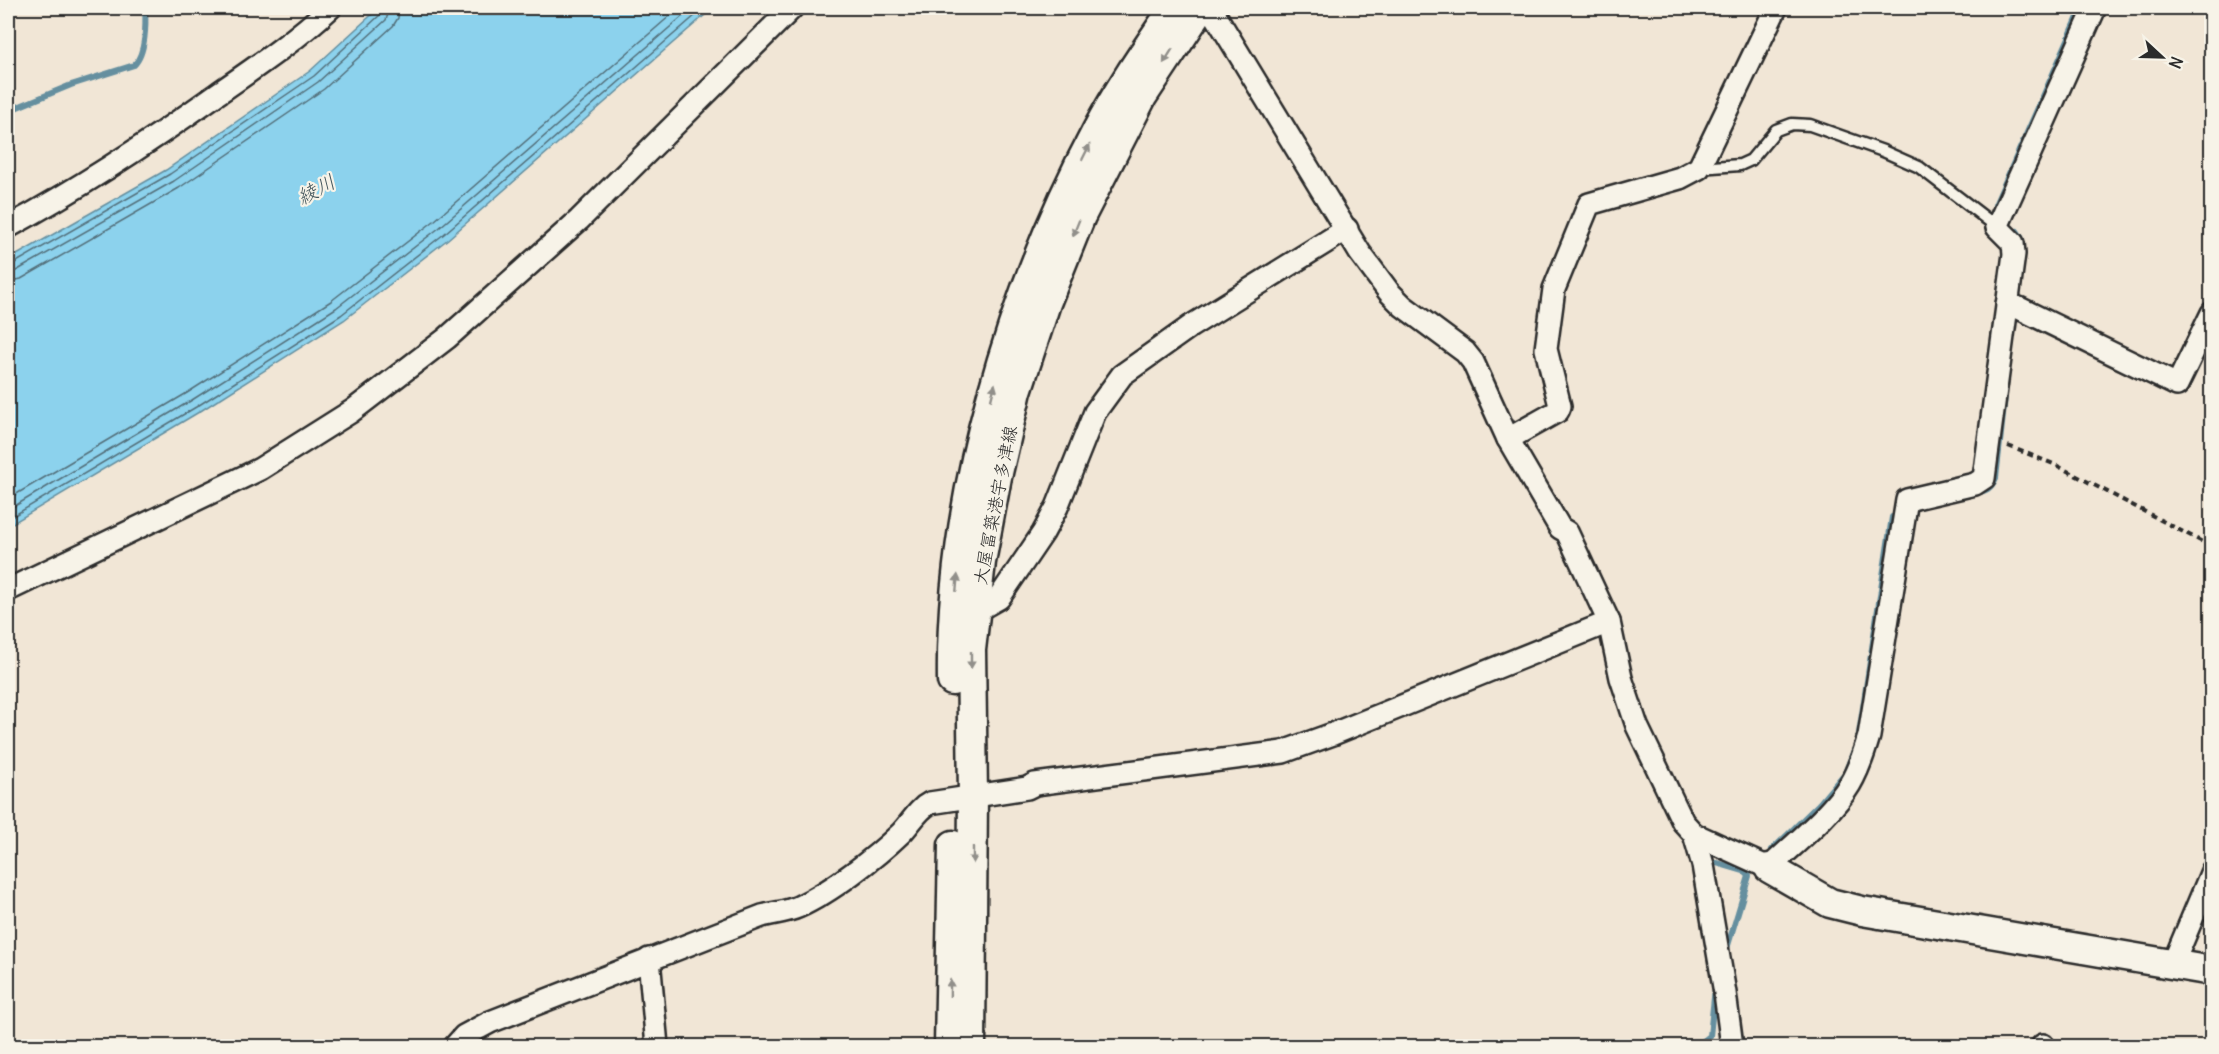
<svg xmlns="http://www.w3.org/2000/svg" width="2219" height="1054" viewBox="0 0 2219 1054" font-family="Delius,'Klee One',sans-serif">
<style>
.water{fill:#8cd2ed;stroke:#658f9f;stroke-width:1.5}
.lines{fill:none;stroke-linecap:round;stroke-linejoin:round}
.shore{stroke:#526e79;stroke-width:1.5}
.stream{stroke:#658f9f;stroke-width:6}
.lane-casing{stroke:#2b2b2b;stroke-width:15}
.street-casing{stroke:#2b2b2b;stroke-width:26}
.secondary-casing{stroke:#2b2b2b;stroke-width:33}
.path{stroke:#2b2b2b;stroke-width:4;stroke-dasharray:6 4.5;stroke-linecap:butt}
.lane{stroke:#f7f3e8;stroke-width:10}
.street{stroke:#f7f3e8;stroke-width:21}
.secondary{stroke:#f7f3e8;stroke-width:28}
.oneway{fill:#918f8a}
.labels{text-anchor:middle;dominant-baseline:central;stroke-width:4.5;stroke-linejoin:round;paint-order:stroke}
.street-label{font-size:18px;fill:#2b2b2b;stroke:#f7f3e8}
.water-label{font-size:20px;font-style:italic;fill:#43555c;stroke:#f7f3e8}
</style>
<rect width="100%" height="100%" fill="#f1e6d6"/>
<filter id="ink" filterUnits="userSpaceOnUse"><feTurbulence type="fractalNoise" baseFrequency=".0167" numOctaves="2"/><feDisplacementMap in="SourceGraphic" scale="12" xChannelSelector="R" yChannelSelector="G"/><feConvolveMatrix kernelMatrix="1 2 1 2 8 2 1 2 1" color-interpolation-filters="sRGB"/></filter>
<g filter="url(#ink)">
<!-- water -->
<path class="water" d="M379,8H713L448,239L344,320L199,412L8,526V260L166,170L310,71Z"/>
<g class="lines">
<!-- shore -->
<g class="shore">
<path d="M8,265L13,264L170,174L314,76L381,14L383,8"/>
<path d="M8,273L16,271L174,181L318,82L386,20L390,8"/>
<path d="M8,282L21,279L179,188L324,89L393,26L398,18L399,8"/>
<path d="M8,499L187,393L331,301L434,221L679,8"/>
<path d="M8,510L192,400L336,308L439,228L692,8"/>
<path d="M8,519L196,407L341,315L444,234L704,8"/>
</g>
<!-- stream -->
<g class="stream">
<path d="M8,111L71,85L134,65C146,54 146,23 145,8"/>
<path d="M1995,205L2082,8"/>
<path d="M2017,231L2021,237L2023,246"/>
<path d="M1975,493C1986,491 1991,489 1996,478L2005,397"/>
<path d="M1858,740L1892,517"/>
<path d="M1772,850L1819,804L1845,773L1854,750"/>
<path d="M1717,863L1744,871L1749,876L1726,952"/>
<path d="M1697,1046L1710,1036L1715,988"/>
</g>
<defs>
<path id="lane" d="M1699,168L1740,165L1751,160L1776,130L1792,124L1810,125L1883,151L1919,167L1997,227"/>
<g id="street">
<path d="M1211,8L1360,253L1389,292L1403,306L1465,352L1473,362L1508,439L1560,528L1567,532L1609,622L1621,678L1637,726L1683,822L1694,834L1769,868C1795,843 1832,814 1850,784C1859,769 1864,753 1869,736L1907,500L1975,484L1984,478L2014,254L2013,243L1997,227L2095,8"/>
<path d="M8,227C80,188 150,142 217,94C256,67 296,40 330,8"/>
<path d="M2007,304L2019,308L2177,385L2212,313"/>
<path d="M1508,439L1558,411L1560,406L1546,349L1554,289L1589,204L1680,178L1699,168L1776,8"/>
<path d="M8,590L260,469L352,411L447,338L579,220L792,8"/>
<path d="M976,611L999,598L1043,533L1057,507L1095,412L1122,375L1191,326L1347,229"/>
<path d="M1694,834L1703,865L1725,993L1732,1046"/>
<path d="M649,959L657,1046"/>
<path d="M2173,964L2212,871"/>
<path d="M455,1046L464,1036L490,1022L762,916C773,913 787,912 798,907C831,892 875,858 901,833C911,823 918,809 930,803L1027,788L1035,784L1283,752L1333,734L1609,622"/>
<path d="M2043,1046V1045"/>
</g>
<g id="secondary">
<path d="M952,681C949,499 1011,291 1097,130C1119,88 1147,48 1174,8"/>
<path d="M1769,868L1830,903L1862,911L2212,971"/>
<path d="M949,1046L953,845"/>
<path d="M971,1046L973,795L971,650L981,562L997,477L1017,391L1046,303L1081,216L1142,97L1201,8"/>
</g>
</defs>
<!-- lane casing -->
<use href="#lane" class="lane-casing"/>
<!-- street casing -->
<use href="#street" class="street-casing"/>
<!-- secondary casing -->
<use href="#secondary" class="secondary-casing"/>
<!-- path -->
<path class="path" d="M2008,446L2056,465L2212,547"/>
<!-- lane -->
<use href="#lane" class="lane"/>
<!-- street -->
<use href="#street" class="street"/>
<!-- secondary -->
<use href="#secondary" class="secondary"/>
</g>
<!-- one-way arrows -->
<defs><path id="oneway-solid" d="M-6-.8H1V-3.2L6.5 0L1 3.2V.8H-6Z" transform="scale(1.5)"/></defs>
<g class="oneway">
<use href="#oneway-solid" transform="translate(1168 56) rotate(122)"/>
<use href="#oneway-solid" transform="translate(1086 152) rotate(-64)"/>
<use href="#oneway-solid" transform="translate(1076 228) rotate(112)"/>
<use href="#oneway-solid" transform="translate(993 392) rotate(-76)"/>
<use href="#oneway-solid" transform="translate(957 583) rotate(-85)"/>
<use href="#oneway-solid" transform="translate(971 660) rotate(90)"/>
<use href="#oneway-solid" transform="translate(973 855) rotate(90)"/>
<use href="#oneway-solid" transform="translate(950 988) rotate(-89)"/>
</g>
</g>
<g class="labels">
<!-- street labels -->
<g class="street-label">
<text transform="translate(995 505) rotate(-79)">大屋冨築港宇多津線</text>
</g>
<!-- water labels -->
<g class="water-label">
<text transform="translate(316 189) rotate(-28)">綾川</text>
</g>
</g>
<!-- margin -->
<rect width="2219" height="1054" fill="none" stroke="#f7f3e8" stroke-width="30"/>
<rect x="15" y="15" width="2189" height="1024" fill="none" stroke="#2b2b2b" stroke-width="2" filter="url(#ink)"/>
<!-- north arrow -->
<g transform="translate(2162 57) rotate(112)" stroke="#f7f3e8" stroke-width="4.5" paint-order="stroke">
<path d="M0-4.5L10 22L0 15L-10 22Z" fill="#2b2b2b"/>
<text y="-9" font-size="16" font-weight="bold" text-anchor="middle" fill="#2b2b2b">N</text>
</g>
</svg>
